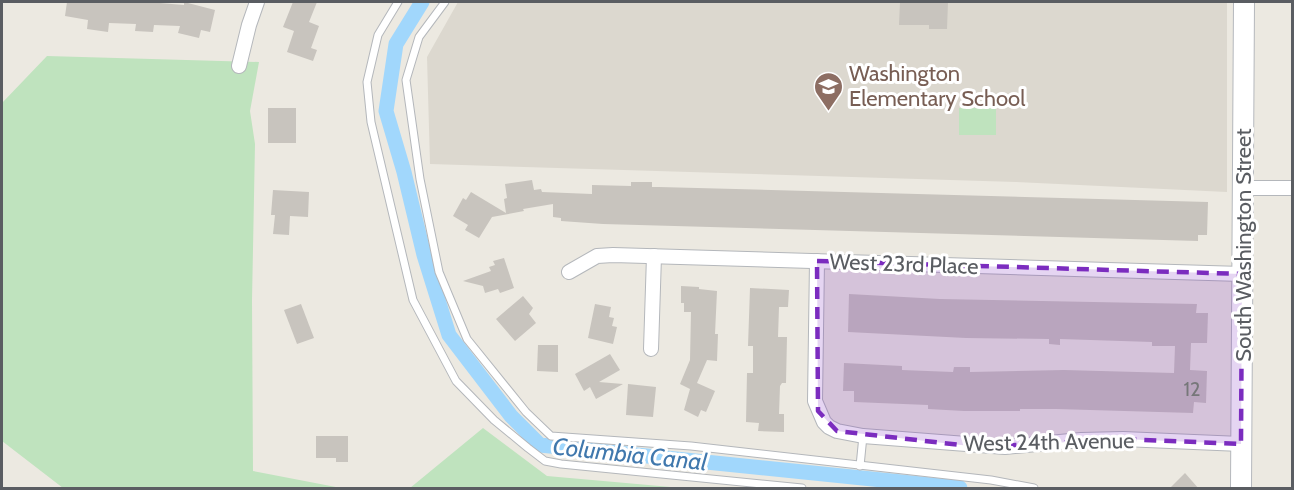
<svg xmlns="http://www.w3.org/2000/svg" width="1294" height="490" viewBox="0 0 1294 490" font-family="Cabin,sans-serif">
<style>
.education{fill:#dcd8cf}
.green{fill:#bfe3be}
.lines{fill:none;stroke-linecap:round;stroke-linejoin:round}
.canal{stroke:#a1d7fc;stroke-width:15}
.building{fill:#c8c4be}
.service-casing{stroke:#b4b7bb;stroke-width:9}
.minor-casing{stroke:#b4b7bb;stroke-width:16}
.secondary-casing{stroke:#b5b8bd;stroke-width:22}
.service{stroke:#fff;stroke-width:7}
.minor{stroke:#fff;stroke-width:14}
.secondary{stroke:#fff;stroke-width:20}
.marked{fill:#7b2cbf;fill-opacity:0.2;stroke:#7b2cbf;stroke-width:4.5;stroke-dasharray:12 8;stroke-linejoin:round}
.labels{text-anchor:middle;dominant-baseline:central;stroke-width:6;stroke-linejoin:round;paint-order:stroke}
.number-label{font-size:20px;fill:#767779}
.education-label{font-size:22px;fill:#785e54;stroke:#fff;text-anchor:start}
.street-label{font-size:22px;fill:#5a5d62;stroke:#fff}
.water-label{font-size:24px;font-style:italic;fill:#4078ad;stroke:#fff}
</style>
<rect width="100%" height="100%" fill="#ece9e1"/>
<!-- education -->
<path class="education" d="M458,2H1227V192L1016,182L430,164L427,57Z"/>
<!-- green -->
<g class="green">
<path d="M47,56L259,62L250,111L255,144L252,301L253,471L341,488H63L2,441V103Z"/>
<rect x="959" y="108" width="37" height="27"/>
<path d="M483,428L547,476L682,488H410Z"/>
</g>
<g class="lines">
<!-- canal -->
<path class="canal" d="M422,2L396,44L386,111L404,172L424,255L449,335L511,416L540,445L960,488"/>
</g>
<!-- building -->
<g class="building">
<path d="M67,2H148L184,5V2L215,10L210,32L201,30L199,38L178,33L180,26L154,25L153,32L135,31L136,24L109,23L108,32L87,29L88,20L65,16Z"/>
<path d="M293,2H317L309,22L319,26L311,48L317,50L313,61L287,52L294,31L283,27Z"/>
<path d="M900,2H948L947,29H929V25H899Z"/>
<rect x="268" y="108" width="28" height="35"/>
<path d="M532,180L534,190L541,189L542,192L592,194V185L631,186V182H652V187H659L1208,202L1207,235H1198V241L603,224L561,221V218L553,217V204L523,209L524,211L492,217L479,238L465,230L468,225L453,216L463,198L466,200L471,192L506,213L504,199L507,198L505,184Z"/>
<path d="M273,190L309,192L308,217L290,216L289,235L273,234L275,215H271Z"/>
<path d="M504,258L514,288L500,293L498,289L485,293L483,286L463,281L491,271L489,267L495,265L493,261Z"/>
<path d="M681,286L699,287V289L717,291L715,334H718L717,361L707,360L697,383L715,391L706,412L701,410L698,417L684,410L690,389L680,384L690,360L691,312H684V303H681Z"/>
<path d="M750,288L789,290L788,307H779L778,337H787L786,383H782L780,386L779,414H784V432L758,431L759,423L746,422L747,373H753V346H748Z"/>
<path d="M849,294L940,299L1197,304L1196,313H1208L1207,343H1191L1190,370L1207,371L1206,403L1194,402L1193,413L1056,409H1020V411H964L928,409V405L854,402V391H843L844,363L902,366V370L953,372L954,367H970V372L1064,370L1174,373L1175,346H1152V342L1060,339V345L1049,344V339L966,338L848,332Z"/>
<path d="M523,296L533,308L529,314L536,323L515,341L496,319Z"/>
<path d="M301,304L314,338L297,344L284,310Z"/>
<path d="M595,304L611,307L609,317L614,318L612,326L617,327L613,344L588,338Z"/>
<path d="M538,345H558V372L537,371Z"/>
<path d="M610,354L620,370L599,382L623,384L596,399L590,387L584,391L575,374Z"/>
<path d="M628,384L656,387L653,417L626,415Z"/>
<path d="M316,436H348V462H336V458H316Z"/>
<path d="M1185,473L1199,489H1169Z"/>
</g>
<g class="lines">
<defs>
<g id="service">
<path d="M398,2L378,35L367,82L371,122L413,300L456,381L494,420L528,448L545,461L561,464L802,488"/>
<path d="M445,2L419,37L406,80L420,179L439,272L467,339L526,412L551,436L691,446L991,480L1034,488"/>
<path d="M860,466L863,436"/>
</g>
<g id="minor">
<path d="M239,66L249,25L257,2"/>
<path d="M1243,188H1292"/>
<path d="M817,261L815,401L824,422L829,427L837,431L863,436L1005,447L1081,440L1123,439L1241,444"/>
<path d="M569,272L597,256L613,255L1242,274"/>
<path d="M651,349L654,256"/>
</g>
<path id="secondary" d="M1241,488L1244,2"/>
</defs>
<!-- service casing -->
<use href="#service" class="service-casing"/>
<!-- minor casing -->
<use href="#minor" class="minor-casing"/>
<!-- secondary casing -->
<use href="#secondary" class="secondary-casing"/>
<!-- service -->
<use href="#service" class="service"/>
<!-- minor -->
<use href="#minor" class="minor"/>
<!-- secondary -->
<use href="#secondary" class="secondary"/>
</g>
<!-- marked area -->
<path class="marked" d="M817,261L1242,274L1241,444L1123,439L979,447L837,431L818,411Z"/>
<!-- icons -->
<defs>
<symbol id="school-pin" viewBox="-11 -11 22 30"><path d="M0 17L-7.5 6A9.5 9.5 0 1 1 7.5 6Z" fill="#8d6e63" stroke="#fff"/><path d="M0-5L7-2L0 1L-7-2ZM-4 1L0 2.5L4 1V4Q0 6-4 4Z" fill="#fff"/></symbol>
</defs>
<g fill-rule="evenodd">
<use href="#school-pin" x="812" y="70" width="33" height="45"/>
</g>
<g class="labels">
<!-- number labels -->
<g class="number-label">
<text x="1192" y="389">12</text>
</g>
<!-- education labels -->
<g class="education-label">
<text x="849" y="73">Washington<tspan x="849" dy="25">Elementary School</tspan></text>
</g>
<!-- street labels -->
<g class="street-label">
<text transform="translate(1243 245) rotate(-90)">South Washington Street</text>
<text transform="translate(904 264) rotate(2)">West 23rd Place</text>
<text transform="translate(1049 442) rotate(-1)">West 24th Avenue</text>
</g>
<!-- water labels -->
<g class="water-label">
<text transform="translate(630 454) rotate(6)">Columbia Canal</text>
</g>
</g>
<!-- border -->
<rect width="1294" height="490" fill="none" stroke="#5a5d62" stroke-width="6"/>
</svg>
